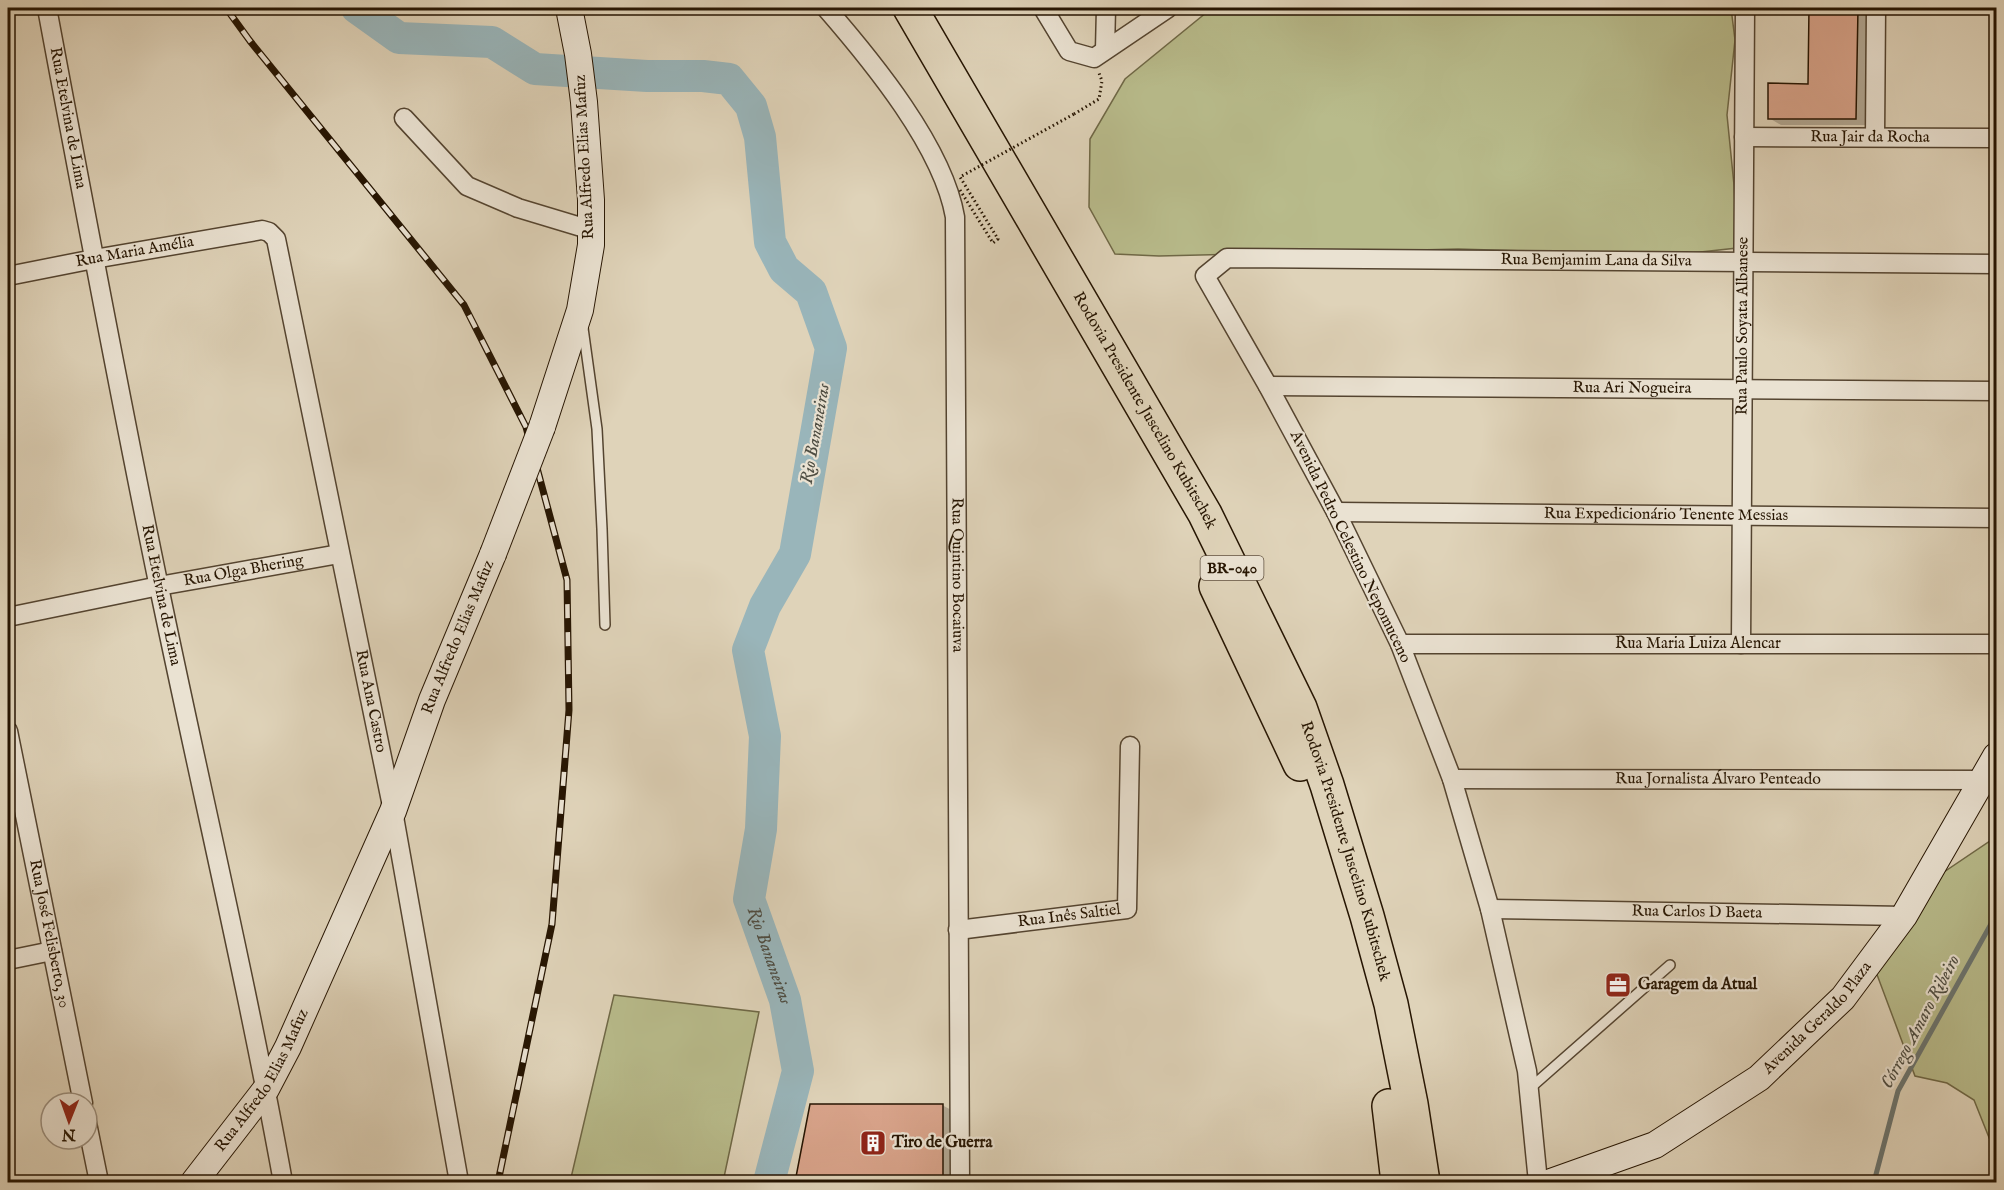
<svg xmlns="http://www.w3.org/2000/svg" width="2004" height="1190" viewBox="0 0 2004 1190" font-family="'IM FELL English',serif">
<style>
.green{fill:#b8bb8b;stroke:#6f6846;stroke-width:1.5}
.shadow{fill:#0003}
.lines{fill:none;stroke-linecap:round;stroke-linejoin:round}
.stream{stroke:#6b7570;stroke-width:5}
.river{stroke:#99b5ba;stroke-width:32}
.building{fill:#d8a38a;stroke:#261502;stroke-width:1.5}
.lane-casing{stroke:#544430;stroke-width:12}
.street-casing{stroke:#544430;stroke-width:21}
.secondary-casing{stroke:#261502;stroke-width:28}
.highway-casing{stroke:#261502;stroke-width:36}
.path{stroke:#261502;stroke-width:3;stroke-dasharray:1.5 3;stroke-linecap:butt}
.lane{stroke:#eae2d2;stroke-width:9}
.street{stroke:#eae2d2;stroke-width:18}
.secondary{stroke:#eae2d2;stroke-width:26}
.highway{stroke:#dfd3b9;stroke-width:33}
.rail-casing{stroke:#261502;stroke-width:7}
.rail{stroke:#eae2d2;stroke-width:4.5;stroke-dasharray:14;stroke-linecap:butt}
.secondary-bridge-casing{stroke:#261502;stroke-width:28;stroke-linecap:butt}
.path-bridge{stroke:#261502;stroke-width:3;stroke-dasharray:1.5 3;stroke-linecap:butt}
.secondary-bridge{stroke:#eae2d2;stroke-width:26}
.labels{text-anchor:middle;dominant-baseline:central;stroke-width:4.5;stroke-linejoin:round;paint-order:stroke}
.shield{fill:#eae2d2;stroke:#615240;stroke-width:1.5}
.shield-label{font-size:15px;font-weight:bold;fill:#261502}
.street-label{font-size:16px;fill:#261502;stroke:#eae2d2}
.poi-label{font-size:16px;font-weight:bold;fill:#261502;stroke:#eae2d2;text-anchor:start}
.water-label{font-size:18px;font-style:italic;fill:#4e4d42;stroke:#eae2d2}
</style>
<rect width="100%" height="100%" fill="#dfd3b9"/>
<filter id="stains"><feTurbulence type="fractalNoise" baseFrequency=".00333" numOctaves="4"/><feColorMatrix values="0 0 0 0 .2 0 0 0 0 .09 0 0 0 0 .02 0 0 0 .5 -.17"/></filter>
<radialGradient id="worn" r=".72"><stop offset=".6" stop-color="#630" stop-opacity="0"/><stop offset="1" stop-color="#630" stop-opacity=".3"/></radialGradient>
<!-- green -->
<g class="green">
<path d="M1212,8H1731L1735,40L1727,115L1734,185L1737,248L1673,255L1458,249L1159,256L1115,254L1089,207L1090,139L1125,79Z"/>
<path d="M1996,837V1155L1974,1100L1947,1083L1915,1076L1876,972L1905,935L1944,872Z"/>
<path d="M614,995L759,1012L723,1182H570Z"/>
</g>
<!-- shadow -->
<g class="shadow">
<path d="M1811,8H1869L1868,125H1781L1769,118L1810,85Z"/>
<path d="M942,1105L955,1112V1182H797L812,1106Z"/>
</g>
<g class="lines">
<!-- stream -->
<path class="stream" d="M1874,1182L1898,1091L1996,915"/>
<!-- river -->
<path class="river" id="s1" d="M357,8L399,38L492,42L535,69L647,76H703L729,79L751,106L760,137L770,242L784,269L811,292L831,348L795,554L765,606L748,650L765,736L761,829L749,899L785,1000L798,1071L769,1182"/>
</g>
<!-- building -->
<g class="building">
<path d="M1809,8H1858L1856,119H1768V83L1808,84Z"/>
<path d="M810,1104H943V1182H795Z"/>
</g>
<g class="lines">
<defs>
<g id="lane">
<path d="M583,328L597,429L602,529L605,625"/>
<path d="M1528,1090L1670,965"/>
</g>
<g id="street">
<path id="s2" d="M47,8C83,201 119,394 159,587C200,786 247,983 283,1182"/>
<path id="s3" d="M826,8C872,61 943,147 955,217L960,1182"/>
<path d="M1043,8L1069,51L1094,58L1168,8"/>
<path d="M1105,50L1106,8"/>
<path d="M404,118L467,186L518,208L591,230"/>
<path id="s4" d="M1744,137L1996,138"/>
<path d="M1875,137L1876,8"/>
<path id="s5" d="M8,276L94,259L262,230L269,232L276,239L393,811L459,1182"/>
<path id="s6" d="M1268,386L1996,391"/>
<path id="s7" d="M1336,512L1996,518"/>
<path id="s8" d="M8,617L159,586L339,554"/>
<path id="s9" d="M1400,644H1996"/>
<path id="s10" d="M1741,644L1745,8"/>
<path id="s11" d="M8,731L83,1103"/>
<path id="s12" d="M1452,779L1983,780"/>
<path id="s13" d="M1490,909L1904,916"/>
<path id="s14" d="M958,930L1127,909L1130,746"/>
<path d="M8,960L52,951"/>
<path d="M87,1123L99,1182"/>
<path id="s15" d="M1538,1182L1527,1071L1490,909L1452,779L1400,644L1336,512L1268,386L1205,276L1227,258L1996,264"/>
</g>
<g id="secondary">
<path d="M542,427L580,310L591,245V200L584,102L578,54L569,8"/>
<path id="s16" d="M194,1182L266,1089L288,1047L393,811L432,700L493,554"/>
<path id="s17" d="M1551,1182L1655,1145L1759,1078L1843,998L1904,916L1996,756"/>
</g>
<g id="highway">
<path id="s18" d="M910,8L1205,514L1300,708L1327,785L1367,916L1391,1004L1411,1104L1423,1182"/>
<path d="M1216,586L1300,764"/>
<path d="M1389,1106L1398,1182"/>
</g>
</defs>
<!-- lane casing -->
<use href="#lane" class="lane-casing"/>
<!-- street casing -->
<use href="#street" class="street-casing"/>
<!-- secondary casing -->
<use href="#secondary" class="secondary-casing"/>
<!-- highway casing -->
<use href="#highway" class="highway-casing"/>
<!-- path -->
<path class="path" d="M1074,114L1099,99L1102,81L1099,73"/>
<!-- lane -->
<use href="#lane" class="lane"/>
<!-- street -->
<use href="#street" class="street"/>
<!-- secondary -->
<use href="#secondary" class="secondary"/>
<!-- highway -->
<use href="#highway" class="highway"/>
<defs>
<path id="rail" d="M226,8L250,41L464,305L526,427L567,580L569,710L552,924L498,1182"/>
</defs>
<!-- rail casing -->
<use href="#rail" class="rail-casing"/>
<!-- rail -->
<use href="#rail" class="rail"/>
<defs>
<path id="secondary-bridge" d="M493,554L542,427"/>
</defs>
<!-- secondary-bridge casing -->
<use href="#secondary-bridge" class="secondary-bridge-casing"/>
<!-- path-bridge -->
<path class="path-bridge" d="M960,190L993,243L998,239L960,177L1074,114"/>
<!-- secondary-bridge -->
<use href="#secondary-bridge" class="secondary-bridge"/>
</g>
<!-- icons -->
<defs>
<symbol id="office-square" viewBox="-11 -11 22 22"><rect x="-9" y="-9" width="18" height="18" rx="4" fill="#8f2418" stroke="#eae2d2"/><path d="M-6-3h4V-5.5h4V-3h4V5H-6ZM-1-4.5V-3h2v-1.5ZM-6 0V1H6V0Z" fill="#fff"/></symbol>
<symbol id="building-square" viewBox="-11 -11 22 22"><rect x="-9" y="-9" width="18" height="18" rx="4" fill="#8f2418" stroke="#eae2d2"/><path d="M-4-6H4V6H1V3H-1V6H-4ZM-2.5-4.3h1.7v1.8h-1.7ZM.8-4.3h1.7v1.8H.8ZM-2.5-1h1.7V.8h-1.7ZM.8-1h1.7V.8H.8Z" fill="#fff"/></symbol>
</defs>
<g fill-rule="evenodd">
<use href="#office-square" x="1603" y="970" width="30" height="30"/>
<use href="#building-square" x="858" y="1128" width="30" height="30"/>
</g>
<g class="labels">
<!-- shield labels -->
<rect class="shield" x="1200.5" y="556" width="63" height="24" rx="4.5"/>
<g class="shield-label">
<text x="1232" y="568">BR-040</text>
</g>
<!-- street labels -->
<g class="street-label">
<text stroke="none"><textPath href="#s2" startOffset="112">Rua Etelvina de Lima</textPath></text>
<text stroke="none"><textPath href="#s4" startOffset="126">Rua Jair da Rocha</textPath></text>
<text transform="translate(585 157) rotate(-93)">Rua Alfredo Elias Mafuz</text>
<text stroke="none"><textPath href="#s5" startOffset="129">Rua Maria Amélia</textPath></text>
<text stroke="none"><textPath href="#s15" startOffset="1372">Rua Bemjamim Lana da Silva</textPath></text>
<text stroke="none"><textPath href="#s10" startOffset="318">Rua Paulo Soyata Albanese</textPath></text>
<text stroke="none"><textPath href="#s6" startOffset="364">Rua Ari Nogueira</textPath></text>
<text stroke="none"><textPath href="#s18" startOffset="466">Rodovia Presidente Juscelino Kubitschek</textPath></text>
<text stroke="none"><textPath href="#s7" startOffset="330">Rua Expedicionário Tenente Messias</textPath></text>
<text transform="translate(1350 547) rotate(64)">Avenida Pedro Celestino Nepomuceno</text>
<text stroke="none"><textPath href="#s8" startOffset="240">Rua Olga Bhering</textPath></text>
<text stroke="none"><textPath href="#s3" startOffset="606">Rua Quintino Bocaiuva</textPath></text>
<text stroke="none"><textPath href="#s2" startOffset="598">Rua Etelvina de Lima</textPath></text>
<text stroke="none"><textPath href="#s16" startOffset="609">Rua Alfredo Elias Mafuz</textPath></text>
<text stroke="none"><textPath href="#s9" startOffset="298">Rua Maria Luiza Alencar</textPath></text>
<text stroke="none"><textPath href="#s5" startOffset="747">Rua Ana Castro</textPath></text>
<text stroke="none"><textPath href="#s12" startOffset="266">Rua Jornalista Álvaro Penteado</textPath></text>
<text stroke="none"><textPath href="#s18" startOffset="952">Rodovia Presidente Juscelino Kubitschek</textPath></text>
<text stroke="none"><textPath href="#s13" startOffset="207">Rua Carlos D Baeta</textPath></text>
<text stroke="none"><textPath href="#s14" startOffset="112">Rua Inês Saltiel</textPath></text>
<text stroke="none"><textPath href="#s11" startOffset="207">Rua José Felisberto, 30</textPath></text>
<text stroke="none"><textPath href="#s17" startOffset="318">Avenida Geraldo Plaza</textPath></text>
<text stroke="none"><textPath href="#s16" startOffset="123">Rua Alfredo Elias Mafuz</textPath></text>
</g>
<!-- poi labels -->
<g class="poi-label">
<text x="1638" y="985">Garagem da Atual</text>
<text x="892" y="1143">Tiro de Guerra</text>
</g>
<!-- water labels -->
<g class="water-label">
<text transform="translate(816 434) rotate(-80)">Rio Bananeiras</text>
<text stroke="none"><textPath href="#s1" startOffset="1316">Rio Bananeiras</textPath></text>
<text transform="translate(1921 1022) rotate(-62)">Córrego Amaro Ribeiro</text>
</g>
</g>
<!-- margin -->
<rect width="2004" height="1190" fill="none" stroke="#dfd3b9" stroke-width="30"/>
<rect x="9" y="9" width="1986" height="1172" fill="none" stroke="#261502" stroke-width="3"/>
<rect x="15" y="15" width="1974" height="1160" fill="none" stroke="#261502" stroke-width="1.5"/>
<!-- north arrow -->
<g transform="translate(69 1121) rotate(181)"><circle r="28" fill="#eae2d2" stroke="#9c907f" stroke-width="1.5"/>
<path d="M0-4.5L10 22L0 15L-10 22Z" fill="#8f2418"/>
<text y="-9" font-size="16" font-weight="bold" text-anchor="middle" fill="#261502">N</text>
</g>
<rect width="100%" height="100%" filter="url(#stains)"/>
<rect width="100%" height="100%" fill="url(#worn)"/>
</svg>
